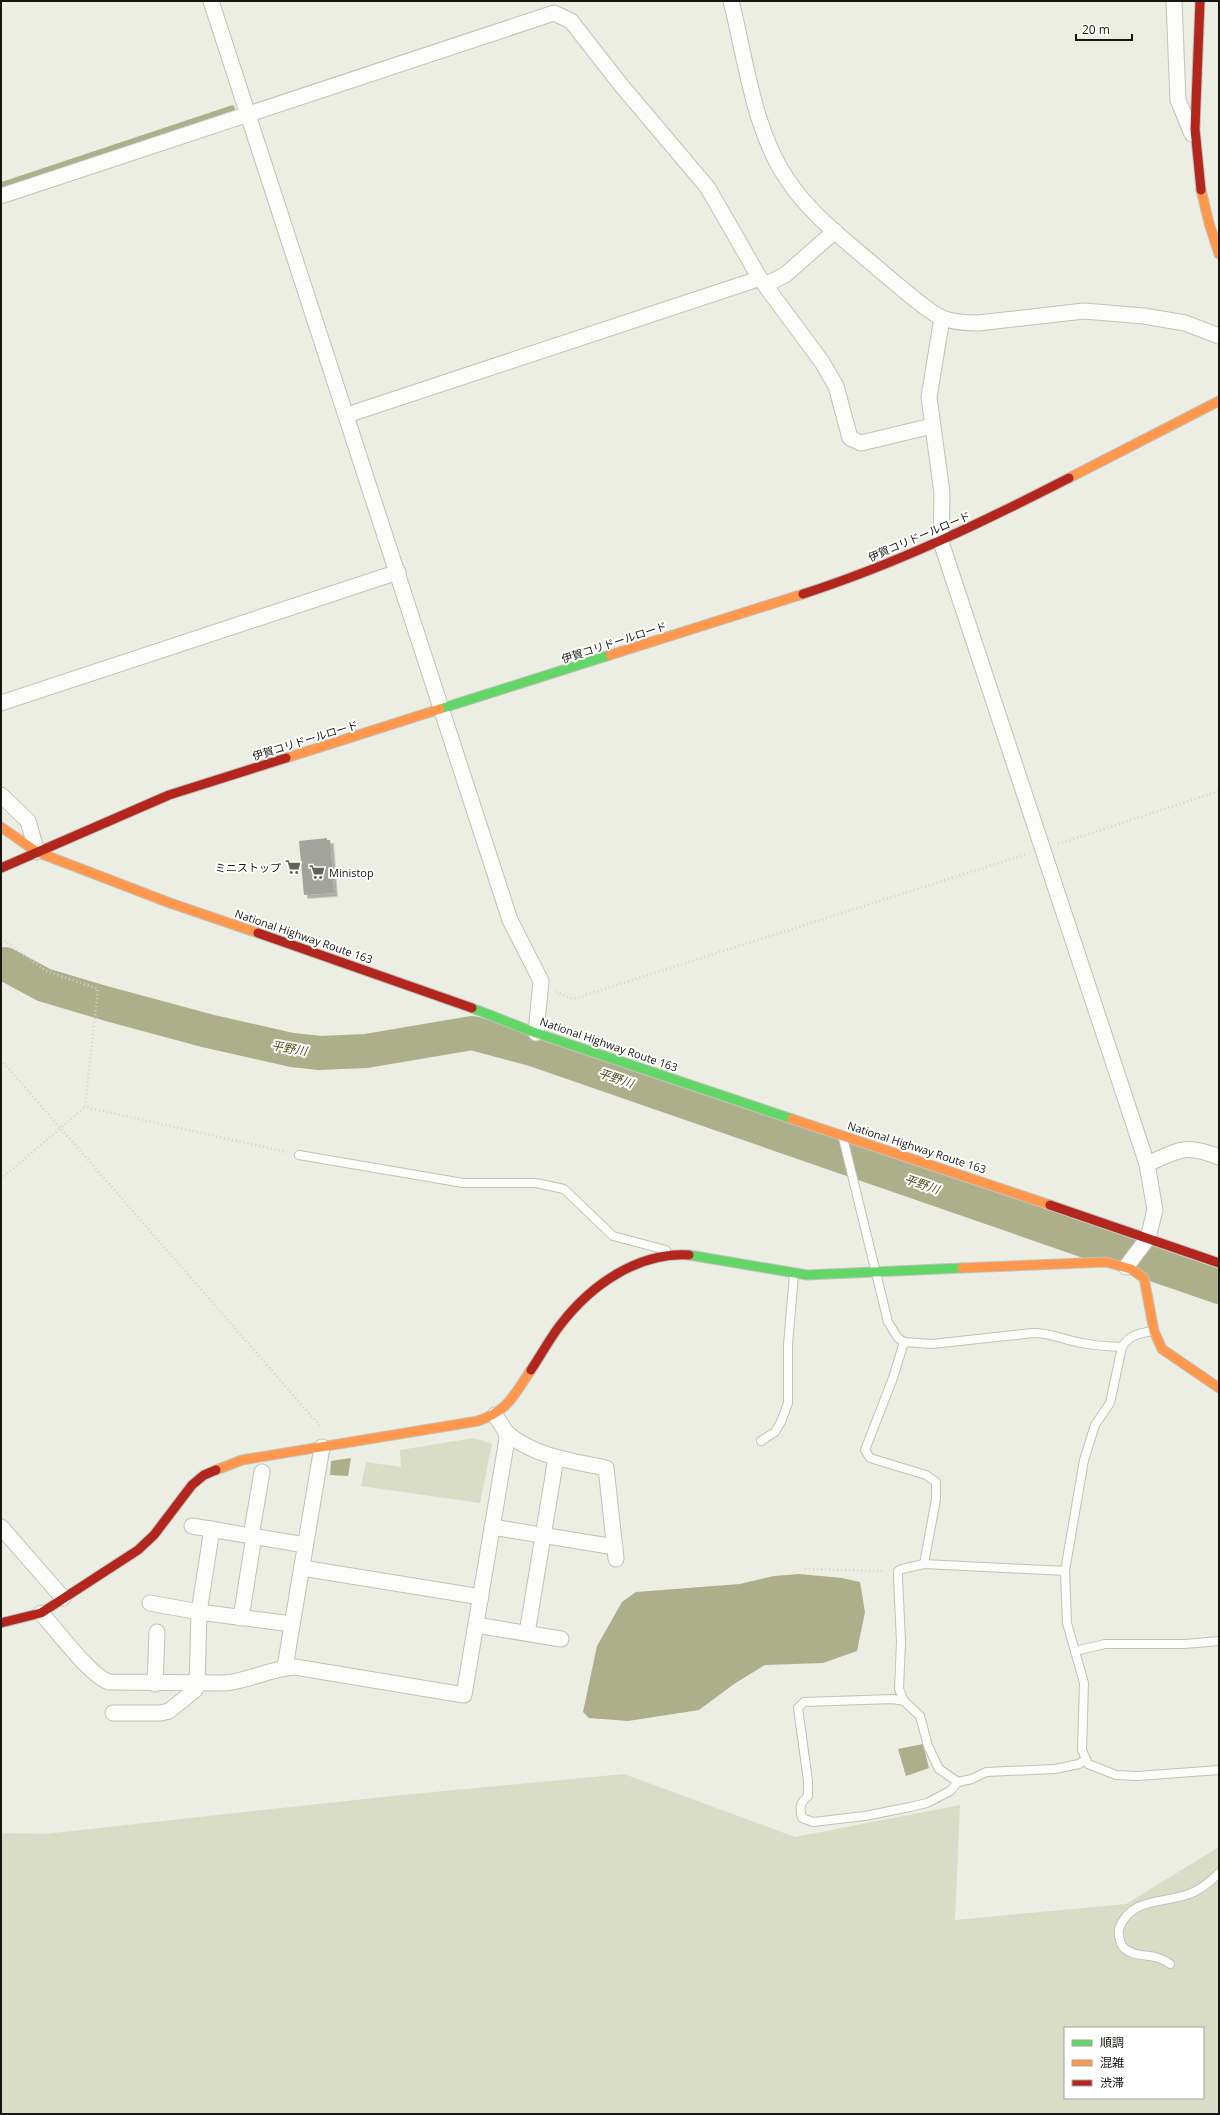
<svg xmlns="http://www.w3.org/2000/svg" width="1220" height="2115" viewBox="0 0 1220 2115" font-family="'Open Sans','Noto Sans JP',sans-serif">
<style>
.green{fill:#daddc6;fill-rule:evenodd}
.water{fill:#acaf89}
.lines{fill:none;stroke-linecap:round;stroke-linejoin:round}
.stream{stroke:#acaf89;stroke-width:5.5}
.river{stroke:#acaf89;stroke-width:34}
.building{fill:#a2a39c;filter:url(#shadow)}
.lane-casing{stroke:#c1c2ba;stroke-width:10}
.street-casing{stroke:#c1c2ba;stroke-width:17}
.fast-casing{stroke:#c1c2ba;stroke-width:11}
.slow-casing{stroke:#c1c2ba;stroke-width:11}
.jam-casing{stroke:#c1c2ba;stroke-width:11}
.path{stroke:#d2d3d0;stroke-width:2.5;stroke-dasharray:1 3;stroke-linecap:butt}
.lane{stroke:#fcfcfb;stroke-width:8}
.street{stroke:#fcfcfb;stroke-width:15}
.fast{stroke:#63d668;stroke-width:9}
.slow{stroke:#ff974d;stroke-width:9}
.jam{stroke:#b3261e;stroke-width:9}
.labels{text-anchor:middle;dominant-baseline:central;stroke-width:4;stroke-linejoin:round;paint-order:stroke}
.street-label{font-size:11px;fill:#171711;stroke:#fff}
.poi-label{font-size:11px;fill:#171711;stroke:#fff;text-anchor:end}
.water-label{font-size:12px;font-style:italic;fill:#4e5116;stroke:#fff}
</style>
<defs>
<filter id="shadow"><feDropShadow dx="3.5" dy="3.5" stdDeviation="0" flood-color="#0004"/></filter>
</defs>
<rect width="100%" height="100%" fill="#ecede3"/>
<!-- green -->
<g class="green">
<path d="M474,1438L492,1444L480,1503L361,1486L366,1462L401,1467L400,1450Z"/>
<path d="M624,1774L795,1837L960,1805L955,1920L1126,1904L1219,1847V2114H1V1833L44,1834L392,1796ZM1065,2028H1203V2098H1065Z"/>
</g>
<!-- water -->
<g class="water">
<path d="M351,1458L348,1476L330,1475L331,1461Z"/>
<path d="M799,1574L842,1578L860,1582L865,1612L857,1651L823,1663L765,1665L734,1684L699,1710L628,1721L589,1718L583,1712L597,1646L622,1602L636,1592L740,1584L774,1576Z"/>
<path d="M923,1744L929,1768L906,1776L898,1749Z"/>
</g>
<g class="lines">
<!-- stream -->
<path class="stream" d="M1,185L232,108"/>
<!-- river -->
<path class="river" d="M1,965L5,964L44,985L108,1004L208,1031L292,1050L320,1053L366,1051L472,1033L532,1049L1219,1287"/>
</g>
<!-- building -->
<path class="building" d="M327,838V840H330L331,852L334,893L304,895L299,841Z"/>
<g class="lines">
<defs>
<g id="lane">
<path d="M843,1138L888,1322L898,1338L904,1342L893,1378L865,1450L870,1458L926,1475L936,1482V1499L924,1564"/>
<path d="M299,1155L463,1183H536L564,1189L613,1236L666,1250"/>
<path d="M1153,1331C1140,1333 1129,1335 1122,1347L1110,1403L1095,1425L1084,1460L1065,1571L1067,1623L1084,1683L1082,1750L1088,1764L1116,1775L1138,1776L1219,1770"/>
<path d="M904,1342L932,1344L1033,1333C1052,1333 1064,1340 1082,1343C1095,1346 1108,1346 1122,1347"/>
<path d="M761,1441L775,1432L781,1422L788,1403V1345L794,1274"/>
<path d="M1065,1571L924,1564L902,1569L898,1571V1578L901,1642L899,1689L904,1701L920,1716L928,1746L939,1769L958,1782L972,1779L986,1772L1055,1769L1079,1764L1086,1759"/>
<path d="M1075,1651L1105,1644H1185L1219,1641"/>
<path d="M904,1701L893,1699L804,1702L798,1708L808,1781V1796C800,1803 799,1807 802,1818L813,1822L865,1816L910,1807L927,1803L950,1791L958,1782"/>
<path d="M1170,1964C1154,1951 1135,1960 1123,1947C1120,1943 1118,1934 1119,1929C1130,1897 1163,1904 1189,1894C1200,1890 1211,1881 1219,1873"/>
</g>
<g id="street">
<path d="M211,1L510,920L541,981L536,1033"/>
<path d="M731,1C746,59 753,129 787,179C811,216 849,243 882,272C897,284 926,311 942,318C953,322 966,323 978,323L1084,311L1144,316L1185,323L1219,336"/>
<path d="M1174,1L1178,100L1192,134"/>
<path d="M1,196L554,13L571,21L621,85L708,188L759,277L822,362L836,386L850,438L861,443L932,426"/>
<path d="M765,285L785,275L835,231"/>
<path d="M942,318L929,397L942,493L941,542L1147,1164L1155,1210L1148,1238L1126,1267"/>
<path d="M347,415L752,281L759,277"/>
<path d="M1,703L398,572"/>
<path d="M1,795L28,821L37,852"/>
<path d="M1147,1164C1180,1150 1184,1143 1219,1157"/>
<path d="M506,1432C532,1456 572,1461 606,1468L616,1559"/>
<path d="M192,1526L305,1545"/>
<path d="M1,1527L63,1598"/>
<path d="M492,1527L615,1547"/>
<path d="M251,1536L262,1472"/>
<path d="M302,1568L481,1597"/>
<path d="M150,1603L199,1612L292,1624"/>
<path d="M41,1613C56,1629 90,1676 109,1682L225,1683C249,1681 271,1668 295,1667L464,1695L507,1439L506,1432L495,1415"/>
<path d="M241,1618L254,1536"/>
<path d="M476,1625L561,1639"/>
<path d="M527,1633L556,1458"/>
<path d="M285,1667L322,1447"/>
<path d="M155,1684L157,1632"/>
<path d="M113,1713H161L169,1711L195,1690L197,1685L199,1612L212,1529"/>
</g>
<g id="fast">
<path d="M440,709L610,655"/>
<path d="M472,1008L536,1033L792,1119"/>
<path d="M689,1255L807,1275L962,1268"/>
</g>
<g id="slow">
<path d="M1201,190L1209,223L1219,254"/>
<path d="M1069,478L1219,401"/>
<path d="M610,655L803,594"/>
<path d="M286,758L440,709"/>
<path d="M1,827L37,852L170,903L258,933"/>
<path d="M792,1119L1050,1205"/>
<path d="M962,1268L1106,1262L1131,1269L1144,1278L1154,1331L1162,1349L1219,1388"/>
<path d="M216,1470L242,1460L478,1421C509,1410 513,1396 531,1370"/>
</g>
<g id="jam">
<path d="M1200,1L1195,129L1201,190"/>
<path d="M803,594C896,564 983,522 1069,478"/>
<path d="M1,868L169,795L286,758"/>
<path d="M258,933L472,1008"/>
<path d="M1050,1205L1219,1263"/>
<path d="M531,1370C541,1355 550,1338 561,1324C591,1285 638,1252 689,1255"/>
<path d="M1,1623L41,1613L138,1550L154,1535L192,1485L204,1475L216,1470"/>
</g>
</defs>
<!-- lane casing -->
<use href="#lane" class="lane-casing"/>
<!-- street casing -->
<use href="#street" class="street-casing"/>
<!-- fast casing -->
<use href="#fast" class="fast-casing"/>
<!-- slow casing -->
<use href="#slow" class="slow-casing"/>
<!-- jam casing -->
<use href="#jam" class="jam-casing"/>
<!-- path -->
<g class="path">
<path d="M1058,844L1219,791"/>
<path d="M1,938L46,971L98,989L85,1107L287,1152"/>
<path d="M556,992L573,999L1027,854"/>
<path d="M1,1060L321,1427"/>
<path d="M1,1179L85,1107"/>
<path d="M805,1569L885,1571"/>
</g>
<!-- lane -->
<use href="#lane" class="lane"/>
<!-- street -->
<use href="#street" class="street"/>
<!-- fast -->
<use href="#fast" class="fast"/>
<!-- slow -->
<use href="#slow" class="slow"/>
<!-- jam -->
<use href="#jam" class="jam"/>
</g>
<!-- icons -->
<defs>
<symbol id="supermarket-bare" viewBox="-9 -9 18 18"><path d="M-6-5.5h2.5l.6 2H6L4.5 2H-2.5L-4.4-4H-6ZM-1.5 3.2a1.3 1.3 0 1 0 .1 0ZM3 3.2a1.3 1.3 0 1 0 .1 0Z" fill="#62625a" stroke="#fff" stroke-width="2.5" paint-order="stroke"/></symbol>
</defs>
<g fill-rule="evenodd">
<use href="#supermarket-bare" x="282" y="856" width="22" height="22"/>
<use href="#supermarket-bare" x="306" y="861" width="22" height="22"/>
</g>
<g class="labels">
<!-- street labels -->
<g class="street-label">
<text transform="translate(919 536) rotate(-23)">伊賀コリドールロード</text>
<text transform="translate(614 642) rotate(-18)">伊賀コリドールロード</text>
<text transform="translate(305 740) rotate(-17)">伊賀コリドールロード</text>
<text transform="translate(304 936) rotate(19)">National Highway Route 163</text>
<text transform="translate(609 1044) rotate(19)">National Highway Route 163</text>
<text transform="translate(917 1147) rotate(18)">National Highway Route 163</text>
</g>
<!-- poi labels -->
<g class="poi-label">
<text x="281" y="867">ミニストップ</text>
<text x="329" y="872" text-anchor="start">Ministop</text>
</g>
<!-- water labels -->
<g class="water-label">
<text transform="translate(289 1048) rotate(10)">平野川</text>
<text transform="translate(616 1078) rotate(19)">平野川</text>
<text transform="translate(922 1184) rotate(19)">平野川</text>
</g>
</g>
<!-- border -->
<rect width="1220" height="2115" fill="none" stroke="#171711" stroke-width="4"/>
<!-- legend -->
<rect x="1064" y="2027" width="140" height="72" fill="#ffffff" stroke="#a2a2a0"/>
<rect x="1072" y="2040" width="20" height="6" fill="#63d668" stroke="#a2a2a0"/>
<text x="1100" y="2047" font-size="12" fill="#171711">順調</text>
<rect x="1072" y="2060" width="20" height="6" fill="#ff974d" stroke="#a2a2a0"/>
<text x="1100" y="2067" font-size="12" fill="#171711">混雑</text>
<rect x="1072" y="2080" width="20" height="6" fill="#b3261e" stroke="#a2a2a0"/>
<text x="1100" y="2087" font-size="12" fill="#171711">渋滞</text>
<!-- scale -->
<path d="M1076 34v6h56v-6" fill="none" stroke="#171711" stroke-width="2"/>
<text x="1082" y="34" font-size="12" fill="#171711" stroke="#ffffff" stroke-width="3" paint-order="stroke">20 m</text>
</svg>
